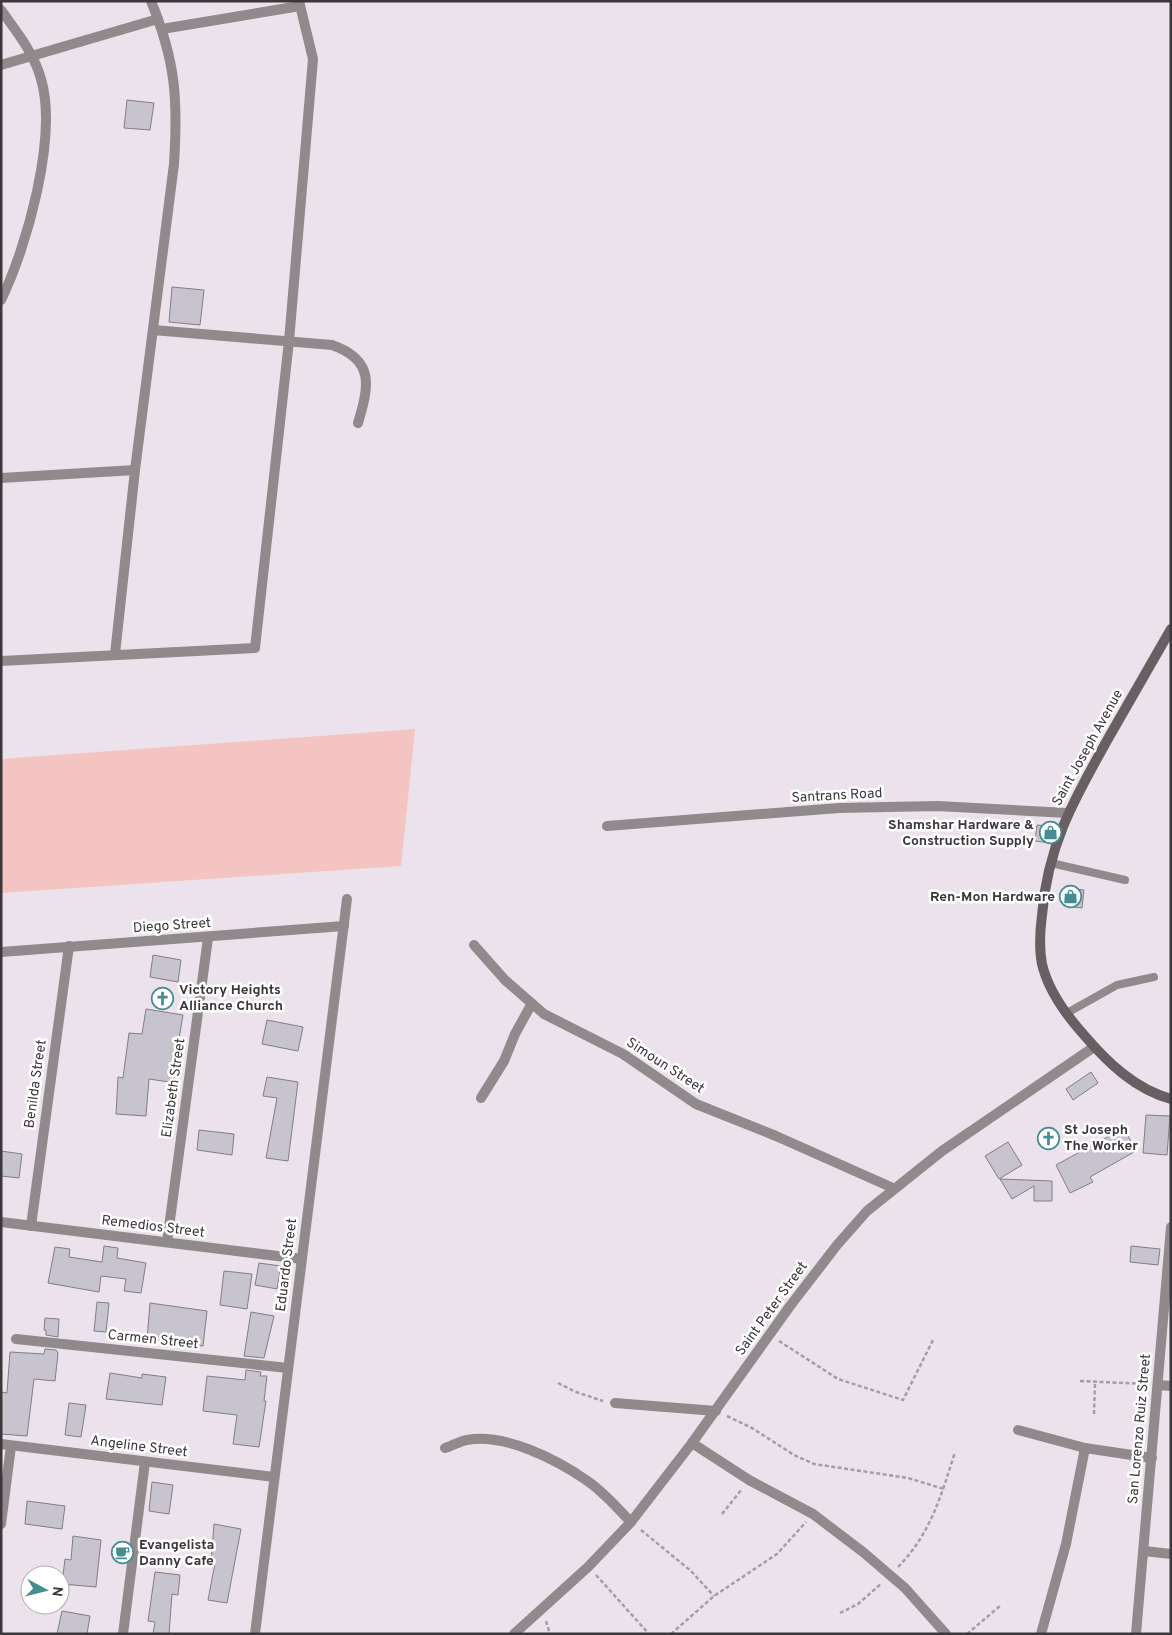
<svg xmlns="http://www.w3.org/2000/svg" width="1172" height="1635" viewBox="0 0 1172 1635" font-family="Overpass,sans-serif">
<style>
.green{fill:#f3c4c2}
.building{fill:#c8c4cf;stroke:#817d87}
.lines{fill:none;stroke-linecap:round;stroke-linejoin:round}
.path{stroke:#a59da4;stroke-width:2.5;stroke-dasharray:4 2.5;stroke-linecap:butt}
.lane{stroke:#908a8c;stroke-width:8}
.street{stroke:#908a8c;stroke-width:10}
.secondary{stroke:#675f62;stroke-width:10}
.labels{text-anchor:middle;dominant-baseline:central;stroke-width:5;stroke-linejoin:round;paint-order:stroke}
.street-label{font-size:14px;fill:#3b373b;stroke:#fff}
.poi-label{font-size:14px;font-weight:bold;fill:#3b373b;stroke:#fff;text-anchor:start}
</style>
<rect width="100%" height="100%" fill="#ece2eb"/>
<!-- green -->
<path class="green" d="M415,729L401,866L1,893V759Z"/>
<!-- building -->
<g class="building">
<path d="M127,100L154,103L150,130L124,128Z"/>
<path d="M172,287L204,290L200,325L169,322Z"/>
<path d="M1037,825L1055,827L1050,843L1035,841Z"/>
<path d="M1067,888L1084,890L1082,908L1065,906Z"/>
<path d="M153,955L181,960L178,982L150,977Z"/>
<path d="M146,1009L183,1015L176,1056L180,1057L176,1083L149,1079L146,1116L116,1114L118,1077L123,1078L129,1033L142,1034Z"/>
<path d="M267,1020L303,1027L298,1051L262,1044Z"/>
<path d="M1091,1072L1098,1083L1073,1100L1066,1089Z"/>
<path d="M267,1077L298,1082L288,1161L266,1158L277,1098L263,1096Z"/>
<path d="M1146,1115L1170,1116L1167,1155L1143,1153Z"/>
<path d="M1124,1128L1136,1151L1090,1177L1093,1182L1070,1193L1056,1165Z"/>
<path d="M199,1130L234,1134L232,1155L197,1150Z"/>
<path d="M1008,1142L1022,1165L999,1179L985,1156Z"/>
<path d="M1,1151L22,1154L19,1178L1,1176Z"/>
<path d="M1000,1179L1052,1181V1201H1034V1186L1012,1199Z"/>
<path d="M104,1246L118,1248L117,1258L146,1263L141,1293L124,1291L126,1279L101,1276L99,1292L48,1283L55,1247L70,1249L69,1257L102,1262Z"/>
<path d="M1131,1246L1160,1249L1158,1265L1130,1262Z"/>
<path d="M259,1263L281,1266L277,1289L255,1285Z"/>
<path d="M224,1271L252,1274L247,1309L220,1305Z"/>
<path d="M97,1302L109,1303L106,1332L94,1331Z"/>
<path d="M150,1303L207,1311L203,1346L147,1340Z"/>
<path d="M251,1312L274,1316L264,1358L244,1356Z"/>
<path d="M45,1318L59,1319L58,1337L46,1335V1330H44Z"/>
<path d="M45,1349L56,1350L58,1353L55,1381L34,1379L27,1436L1,1434V1392L7,1393L10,1352L44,1354Z"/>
<path d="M246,1370L261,1372L260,1376H267L264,1401H266L259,1447L233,1444L237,1415L203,1411L207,1376L245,1380Z"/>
<path d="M110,1373L142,1378V1374L166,1377L162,1405L106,1399Z"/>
<path d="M69,1403L86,1405L81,1437L65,1435Z"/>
<path d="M152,1482L173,1485L169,1514L149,1511Z"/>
<path d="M27,1501L65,1506L62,1529L25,1524Z"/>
<path d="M214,1524L241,1529L227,1603L208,1600L215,1563H211Z"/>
<path d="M73,1536L101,1540L96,1587L62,1584L65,1559L71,1560Z"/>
<path d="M155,1572L180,1575L178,1595L172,1594L169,1634H153L155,1622L148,1621Z"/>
<path d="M62,1611L90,1616L87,1634H57Z"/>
</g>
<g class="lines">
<!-- path -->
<g class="path">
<path d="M779,1341L838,1379L903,1400L933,1340"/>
<path d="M1080,1381L1146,1384"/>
<path d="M558,1383L576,1392L603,1401"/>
<path d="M1094,1414L1095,1382"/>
<path d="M727,1416L752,1428L794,1455L814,1464L908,1478L944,1489"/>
<path d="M722,1514L742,1489"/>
<path d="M641,1530L691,1571L714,1596"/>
<path d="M898,1567C931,1533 941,1496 955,1452"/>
<path d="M596,1575L649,1634"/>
<path d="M840,1613L858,1604L882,1583"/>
<path d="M546,1621L550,1634"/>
<path d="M671,1634L714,1596L777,1554L806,1522"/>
<path d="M967,1634L1000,1606"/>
</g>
<!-- lane -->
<g class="lane">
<path d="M1051,863L1125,880"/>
<path d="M1067,1013L1117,985L1154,977"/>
</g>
<!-- street -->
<g class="street">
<path d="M1,10C16,31 34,53 41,79C58,136 27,247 1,300"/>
<path d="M162,29L300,6"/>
<path d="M1,65L158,19"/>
<path d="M153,330L332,345C375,360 369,386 358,423"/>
<path d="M1,478L135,470"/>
<path d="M115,654L135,470L174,164C178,100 176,62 151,1"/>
<path d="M1,661L255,648L289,341L313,59L299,1"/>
<path d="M607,826L839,808L937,806L1067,813"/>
<path d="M474,945L505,980L544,1014L623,1054L696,1104L776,1136L893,1188"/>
<path d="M1,952L344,926"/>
<path d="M481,1098L504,1061L515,1034L531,1005"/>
<path d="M1,1222L302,1259"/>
<path d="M31,1226L69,946"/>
<path d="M167,1242L208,938"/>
<path d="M16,1339L288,1368"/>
<path d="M1158,1385L1171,1386"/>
<path d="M615,1403L716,1411"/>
<path d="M1018,1430L1085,1448L1152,1458"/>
<path d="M692,1443L749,1480L813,1514L863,1552L905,1588L946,1634"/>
<path d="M1,1444L274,1477"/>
<path d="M445,1448C452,1446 460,1441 467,1440C504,1433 556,1459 586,1480C603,1491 617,1508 631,1522"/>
<path d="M1,1524L11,1446"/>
<path d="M1144,1551L1171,1554"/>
<path d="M123,1634L145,1462"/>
<path d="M255,1634L347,899"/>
<path d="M514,1634L588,1567L631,1522L692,1443L790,1306L837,1245L867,1211L942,1151L1094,1047"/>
<path d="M1041,1634L1066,1544L1085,1448"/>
<path d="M1136,1634L1171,1227"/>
</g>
<!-- secondary -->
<path class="secondary" d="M1171,629C1150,665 1130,701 1109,737C1075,798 1048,843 1042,915C1040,931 1039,949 1042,964C1048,990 1067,1016 1084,1035C1108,1063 1135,1089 1171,1099"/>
</g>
<!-- icons -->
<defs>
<symbol id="shop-ring" viewBox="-11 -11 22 22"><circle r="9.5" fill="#fff" stroke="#458d91" stroke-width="1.5"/><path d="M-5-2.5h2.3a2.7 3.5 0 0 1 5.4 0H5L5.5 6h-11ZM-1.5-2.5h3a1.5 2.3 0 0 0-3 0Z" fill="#458d91"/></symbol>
<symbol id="church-ring" viewBox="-11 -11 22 22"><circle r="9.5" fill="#fff" stroke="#458d91" stroke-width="1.5"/><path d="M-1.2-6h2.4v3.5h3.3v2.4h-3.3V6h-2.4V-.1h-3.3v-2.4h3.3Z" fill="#458d91"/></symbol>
<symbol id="cafe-ring" viewBox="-11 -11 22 22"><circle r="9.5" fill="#fff" stroke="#458d91" stroke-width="1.5"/><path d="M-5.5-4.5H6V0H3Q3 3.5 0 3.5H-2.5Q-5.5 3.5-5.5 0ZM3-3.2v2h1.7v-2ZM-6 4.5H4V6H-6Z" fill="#458d91"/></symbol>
</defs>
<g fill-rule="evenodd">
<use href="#shop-ring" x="1038" y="820" width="25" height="25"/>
<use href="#shop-ring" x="1058" y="884" width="25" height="25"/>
<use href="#church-ring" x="150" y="986" width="25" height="25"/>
<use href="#church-ring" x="1036" y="1126" width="25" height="25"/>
<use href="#cafe-ring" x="110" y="1540" width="25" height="25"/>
</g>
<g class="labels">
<!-- street labels -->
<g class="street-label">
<text transform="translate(1088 748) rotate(-61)">Saint Joseph Avenue</text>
<text transform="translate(837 796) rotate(-3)">Santrans Road</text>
<text transform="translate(172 926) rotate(-4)">Diego Street</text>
<text transform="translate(665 1066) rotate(33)">Simoun Street</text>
<text transform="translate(36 1084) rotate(-82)">Benilda Street</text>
<text transform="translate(174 1088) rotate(-82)">Elizabeth Street</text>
<text transform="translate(153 1227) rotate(7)">Remedios Street</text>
<text transform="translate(287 1265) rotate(-83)">Eduardo Street</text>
<text transform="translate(772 1309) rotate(-54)">Saint Peter Street</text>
<text transform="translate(153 1340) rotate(6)">Carmen Street</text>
<text transform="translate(1140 1429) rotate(-85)">San Lorenzo Ruiz Street</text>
<text transform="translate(139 1447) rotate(7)">Angeline Street</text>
</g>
<!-- poi labels -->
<g class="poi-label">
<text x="1034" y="825" text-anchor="end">Shamshar Hardware &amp;<tspan x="1034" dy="16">Construction Supply</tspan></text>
<text x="1055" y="897" text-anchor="end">Ren-Mon Hardware</text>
<text x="179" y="990">Victory Heights<tspan x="179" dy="16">Alliance Church</tspan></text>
<text x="1064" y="1130">St Joseph<tspan x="1064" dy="16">The Worker</tspan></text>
<text x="139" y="1545">Evangelista<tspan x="139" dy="16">Danny Cafe</tspan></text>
</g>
</g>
<!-- border -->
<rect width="1172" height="1635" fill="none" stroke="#3b373b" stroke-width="5"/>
<!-- north arrow -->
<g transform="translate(45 1590) rotate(97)"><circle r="24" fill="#ffffff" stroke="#b1afb1"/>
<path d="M0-4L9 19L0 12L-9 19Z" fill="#458d91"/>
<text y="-8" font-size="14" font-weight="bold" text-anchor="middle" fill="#3b373b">N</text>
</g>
</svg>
